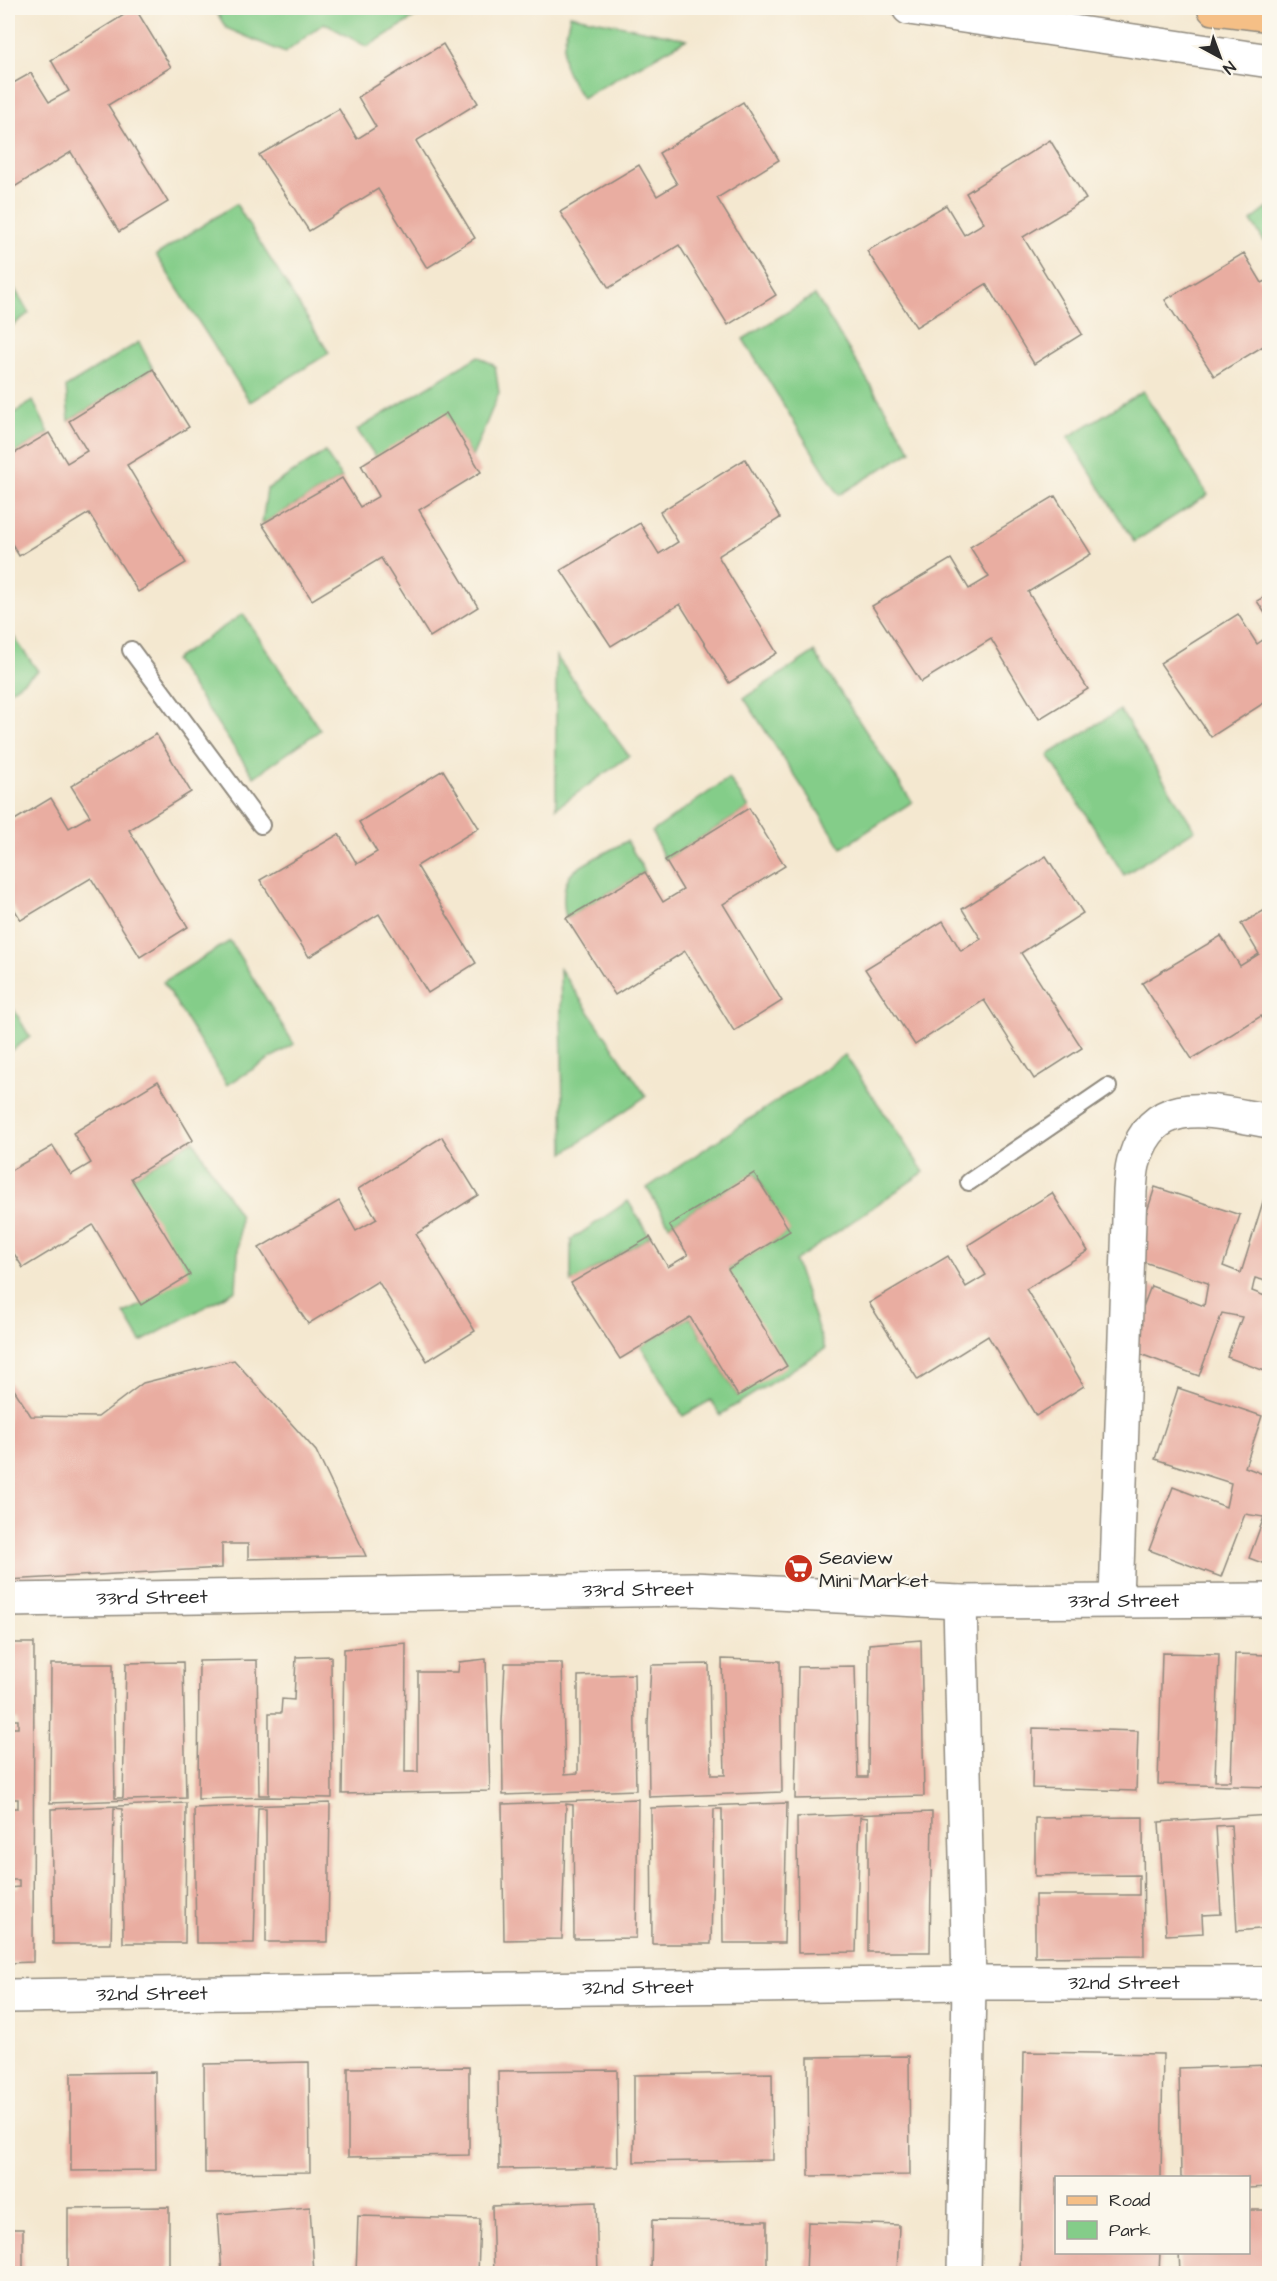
<svg xmlns="http://www.w3.org/2000/svg" width="1277" height="2281" viewBox="0 0 1277 2281" font-family="'Architects Daughter',sans-serif">
<rect width="100%" height="100%" fill="#fbf7ec"/>
<filter id="ink" filterUnits="userSpaceOnUse"><feTurbulence type="fractalNoise" baseFrequency=".0167" numOctaves="2"/><feDisplacementMap in="SourceGraphic" scale="12" xChannelSelector="R" yChannelSelector="G"/><feConvolveMatrix kernelMatrix="1 2 1 2 8 2 1 2 1" color-interpolation-filters="sRGB"/></filter>
<filter id="wash" filterUnits="userSpaceOnUse"><feTurbulence type="fractalNoise" baseFrequency=".008" numOctaves="4" result="noise"/><feDisplacementMap in="SourceGraphic" scale="24" xChannelSelector="R" yChannelSelector="G"/><feGaussianBlur stdDeviation="1.35" result="paint"/><feColorMatrix in="noise" values="0 0 0 0 0 0 0 0 0 0 0 0 0 0 0 0 0 1.4 0 .05"/><feComposite in="paint" operator="in"/></filter>
<g filter="url(#wash)">
<rect width="100%" height="100%" fill="#f4e8d0"/>
<!-- green -->
<g fill="#84cd89" stroke="#587c5a" stroke-width="1.5">
<polygon points="214,8 430,8 367,47 324,23 285,53 226,28"/>
<path d="M570 15 687 39 582 98C557 61 561 57 570 15Z"/>
<polygon points="236,204 329,353 250,402 156,255"/>
<polygon points="1269,207 1269,238 1264,241 1251,221"/>
<polygon points="8,278 29,313 8,329"/>
<polygon points="815,295 911,451 839,495 743,339"/>
<polygon points="139,342 153,369 69,421 66,387"/>
<polygon points="478,356 495,366 499,393 472,457 446,414 376,457 357,430"/>
<polygon points="1143,391 1208,495 1134,542 1068,437"/>
<polygon points="33,401 49,433 8,457 8,417"/>
<polygon points="325,452 342,478 262,524 267,489"/>
<polygon points="243,614 320,730 254,777 174,660"/>
<polygon points="8,629 38,671 8,692"/>
<polygon points="814,652 912,802 842,848 744,698"/>
<polygon points="556,656 629,756 556,808"/>
<polygon points="1120,710 1195,830 1124,875 1048,755"/>
<polygon points="729,778 749,808 665,860 652,832"/>
<path d="M627 841 645 872 566 918C563 904 561 884 573 872 581 864 615 848 627 841Z"/>
<polygon points="230,941 294,1044 227,1085 163,982"/>
<polygon points="560,969 646,1096 564,1153"/>
<polygon points="8,1000 30,1037 8,1053"/>
<polygon points="845,1055 924,1172 795,1261 825,1349 720,1415 711,1400 683,1416 641,1346 690,1317 738,1396 728,1269 789,1231 755,1173 669,1225 647,1188"/>
<polygon points="193,1140 240,1216 236,1290 141,1342 124,1313 141,1305 131,1178"/>
<polygon points="628,1201 650,1237 571,1283 571,1240"/>
</g>
<g id="blocks">
<!-- building -->
<g fill="#e9ada1">
<polygon points="135,8 171,67 108,105 168,202 119,232 71,152 8,191 8,86 31,73 49,102 69,91 51,60"/>
<polygon points="443,44 478,103 416,141 475,238 427,268 378,189 309,231 259,155 339,109 357,139 376,127 358,97"/>
<polygon points="743,102 779,160 717,198 776,295 728,325 679,245 609,288 560,212 639,165 657,196 677,184 659,153"/>
<polygon points="1050,140 1086,199 1023,237 1082,334 1034,364 986,284 916,327 867,251 946,205 964,235 984,223 966,193"/>
<polygon points="1244,253 1262,283 1270,279 1270,342 1214,376 1165,300"/>
<polygon points="153,369 189,427 127,465 186,563 138,592 89,513 19,556 8,537 8,457 49,433 67,463 87,451 69,421"/>
<polygon points="446,413 481,472 419,510 478,607 430,637 381,558 312,600 262,524 342,478 360,507 379,496 361,465"/>
<polygon points="745,459 780,518 718,556 777,653 729,683 680,604 611,646 561,570 640,523 659,554 678,542 660,512"/>
<polygon points="1055,496 1091,554 1028,592 1088,689 1039,719 991,639 921,682 872,606 951,559 969,589 989,577 970,547"/>
<polygon points="1270,593 1270,621 1257,601"/>
<polygon points="1238,614 1257,644 1270,635 1270,699 1211,737 1160,663"/>
<polygon points="156,734 191,792 129,830 188,927 140,957 91,878 21,920 8,899 8,824 51,798 69,828 90,816 71,786"/>
<polygon points="443,770 479,828 417,866 476,963 428,993 379,914 309,957 260,880 339,834 357,864 377,852 359,822"/>
<polygon points="749,808 785,866 723,904 782,1001 734,1031 685,951 615,995 566,918 645,872 663,902 683,890 665,860"/>
<polygon points="1046,856 1083,913 1021,953 1082,1048 1034,1079 984,1000 915,1045 865,969 943,921 961,951 981,939 962,909"/>
<polygon points="1270,907 1270,1030 1261,1016 1192,1059 1142,983 1221,936 1240,966 1259,954 1241,924"/>
<polygon points="158,1081 193,1140 131,1178 190,1275 141,1305 93,1225 23,1268 8,1244 8,1172 53,1146 71,1175 91,1163 73,1133"/>
<polygon points="442,1137 478,1195 416,1234 475,1331 427,1361 378,1281 308,1324 259,1248 339,1201 356,1231 377,1219 358,1189"/>
<polygon points="754,1173 790,1231 728,1269 787,1366 738,1396 690,1317 620,1359 571,1283 650,1237 668,1267 688,1255 669,1225"/>
<polygon points="1155,1187 1240,1215 1223,1266 1241,1273 1266,1192 1270,1193 1270,1282 1255,1278 1252,1291 1270,1298 1270,1373 1227,1357 1242,1317 1222,1313 1199,1376 1127,1349 1151,1286 1204,1306 1208,1283 1132,1258"/>
<polygon points="1052,1193 1088,1251 1026,1289 1084,1386 1036,1416 988,1336 918,1380 869,1303 948,1256 966,1287 986,1275 968,1245"/>
<polygon points="234,1360 316,1451 366,1556 248,1559 248,1544 222,1544 222,1568 8,1580 8,1380 31,1416 98,1417 143,1383"/>
<polygon points="1178,1388 1262,1416 1245,1467 1263,1474 1270,1454 1270,1566 1249,1558 1264,1517 1245,1514 1221,1577 1149,1550 1173,1487 1226,1507 1231,1483 1155,1459"/>
<polygon points="921,1640 924,1796 795,1799 798,1667 855,1666 858,1777 868,1777 869,1644"/>
<polygon points="8,1643 34,1643 33,1962 8,1963 8,1888 19,1887 19,1880 8,1880 8,1808 18,1808 18,1799 8,1799 8,1728 18,1728 18,1720 8,1720"/>
<polygon points="406,1643 405,1772 418,1772 418,1672 458,1672 459,1662 486,1659 490,1791 342,1794 344,1649"/>
<polygon points="1162,1653 1219,1654 1215,1781 1231,1781 1235,1654 1270,1655 1270,1787 1158,1784"/>
<polygon points="331,1656 332,1798 269,1797 198,1799 199,1661 257,1660 259,1795 269,1795 269,1713 281,1713 282,1699 294,1700 296,1657"/>
<polygon points="722,1659 780,1661 782,1792 649,1797 648,1724 651,1665 709,1664 711,1775 725,1775"/>
<polygon points="183,1662 186,1798 50,1803 51,1664 113,1664 115,1798 123,1798 126,1663"/>
<polygon points="505,1663 562,1663 565,1774 578,1773 578,1676 634,1674 636,1790 503,1795 502,1722"/>
<polygon points="1033,1728 1138,1731 1136,1791 1032,1788"/>
<polygon points="638,1799 636,1938 574,1939 573,1805 566,1804 562,1939 504,1940 502,1804"/>
<polygon points="186,1803 185,1943 123,1943 122,1809 114,1808 111,1944 53,1944 51,1809"/>
<polygon points="330,1803 328,1942 266,1942 266,1808 258,1808 254,1943 196,1943 194,1808"/>
<polygon points="787,1803 784,1943 723,1943 722,1809 714,1809 711,1944 652,1944 651,1808"/>
<polygon points="932,1812 930,1952 868,1952 868,1818 860,1817 856,1952 798,1953 797,1817"/>
<polygon points="1270,1815 1270,1928 1237,1931 1231,1825 1216,1826 1221,1914 1202,1915 1203,1933 1166,1935 1159,1822"/>
<polygon points="1143,1817 1144,1956 1035,1957 1035,1895 1139,1895 1139,1875 1035,1876 1035,1818"/>
<polygon points="1024,2052 1163,2054 1161,2178 1056,2178 1056,2252 1160,2252 1159,2274 1020,2274"/>
<polygon points="909,2056 910,2175 809,2176 808,2057"/>
<polygon points="309,2062 310,2172 205,2173 204,2064"/>
<polygon points="1270,2065 1270,2187 1248,2188 1248,2178 1181,2178 1179,2068"/>
<polygon points="469,2067 469,2155 348,2157 348,2068"/>
<polygon points="617,2070 618,2167 499,2169 498,2071"/>
<polygon points="155,2072 156,2170 71,2171 71,2073"/>
<polygon points="772,2073 773,2160 634,2162 634,2075"/>
<rect x="8" y="2076" width="2" height="93"/>
<polygon points="596,2202 598,2274 494,2274 492,2206"/>
<polygon points="169,2207 169,2274 68,2274 68,2208"/>
<polygon points="310,2207 314,2274 222,2274 218,2214"/>
<polygon points="1248,2210 1270,2210 1270,2274 1180,2274 1179,2252 1248,2252"/>
<polygon points="358,2216 480,2219 478,2274 356,2274"/>
<polygon points="652,2220 767,2221 767,2274 651,2274"/>
<polygon points="808,2222 899,2225 897,2274 806,2274"/>
<rect x="8" y="2229" width="15" height="45"/>
</g>
</g>
</g>
<g filter="url(#ink)">
<use href="#blocks" fill-opacity="0" stroke="#908a7e" stroke-width="1.5"/>
<g fill="none" stroke-linecap="round" stroke-linejoin="round">
<defs>
<g id="service">
<polyline points="131,650 261,825"/>
<polyline points="969,1182 1108,1087"/>
</g>
<g id="minor">
<polyline points="909,8 1270,61"/>
<path d="M1116 1599 1130 1191C1131 1180 1131 1168 1135 1158 1156 1090 1216 1113 1270 1121"/>
<path id="s1" d="M8 1600 693 1589 960 1602 1270 1600"/>
<polyline points="960,1602 969,1983 964,2274"/>
<path id="s2" d="M8 1996 969 1983H1270"/>
</g>
<polyline id="primary" points="1214,8 1270,15"/>
</defs>
<!-- service casing -->
<use href="#service" stroke="#908a7e" stroke-width="20"/>
<!-- minor casing -->
<use href="#minor" stroke="#908a7e" stroke-width="36"/>
<!-- primary casing -->
<use href="#primary" stroke="#908a7e" stroke-width="36"/>
<!-- service -->
<use href="#service" stroke="#fff" stroke-width="16"/>
<!-- minor -->
<use href="#minor" stroke="#fff" stroke-width="33"/>
<!-- primary -->
<use href="#primary" stroke="#f5bf86" stroke-width="33"/>
</g>
</g>
<!-- icons -->
<defs>
<symbol id="supermarket-disc" viewBox="-11 -11 22 22"><circle r="9.5" fill="#c8321e" stroke="#fbf7ec"/><path d="M-6-5.5h2.5l.6 2H6L4.5 2H-2.5L-4.4-4H-6ZM-1.5 3.2a1.3 1.3 0 1 0 .1 0ZM3 3.2a1.3 1.3 0 1 0 .1 0Z" fill="#fff"/></symbol>
</defs>
<g fill-rule="evenodd">
<use href="#supermarket-disc" x="782" y="1552" width="33" height="33"/>
</g>
<g text-anchor="middle" dominant-baseline="central" stroke-width="4.5" stroke-linejoin="round" paint-order="stroke">
<!-- poi labels -->
<g font-size="20" fill="#2b2b2b" stroke="#fbf7ec" text-anchor="start">
<text x="819" y="1558">Seaview<tspan x="819" dy="23">Mini Market</tspan></text>
</g>
<!-- street labels -->
<g font-size="20" fill="#2b2b2b" stroke="#fbf7ec">
<text stroke="none"><textPath href="#s1" startOffset="630">33rd Street</textPath></text>
<text stroke="none"><textPath href="#s1" startOffset="144">33rd Street</textPath></text>
<text stroke="none"><textPath href="#s1" startOffset="1116">33rd Street</textPath></text>
<text stroke="none"><textPath href="#s2" startOffset="1116">32nd Street</textPath></text>
<text stroke="none"><textPath href="#s2" startOffset="630">32nd Street</textPath></text>
<text stroke="none"><textPath href="#s2" startOffset="144">32nd Street</textPath></text>
</g>
</g>
<!-- margin -->
<rect width="1277" height="2281" fill="none" stroke="#fbf7ec" stroke-width="30"/>
<!-- legend -->
<rect x="1055" y="2176" width="195" height="78" fill="#fbf7ec" stroke="#a8a59f" stroke-width="1.5"/>
<rect x="1067" y="2196" width="30" height="9" fill="#f5bf86" stroke="#a8a59f" stroke-width="1.5"/>
<text x="1109" y="2206" font-size="18" fill="#2b2b2b">Road</text>
<rect x="1067" y="2221" width="30" height="18" fill="#84cd89" stroke="#a8a59f" stroke-width="1.5"/>
<text x="1109" y="2236" font-size="18" fill="#2b2b2b">Park</text>
<!-- north arrow -->
<g transform="translate(1220 57) rotate(139)" stroke="#fbf7ec" stroke-width="4.5" paint-order="stroke">
<path d="M0-4.5L10 22L0 15L-10 22Z" fill="#2b2b2b"/>
<text y="-9" font-size="16" font-weight="bold" text-anchor="middle" fill="#2b2b2b">N</text>
</g>
</svg>
